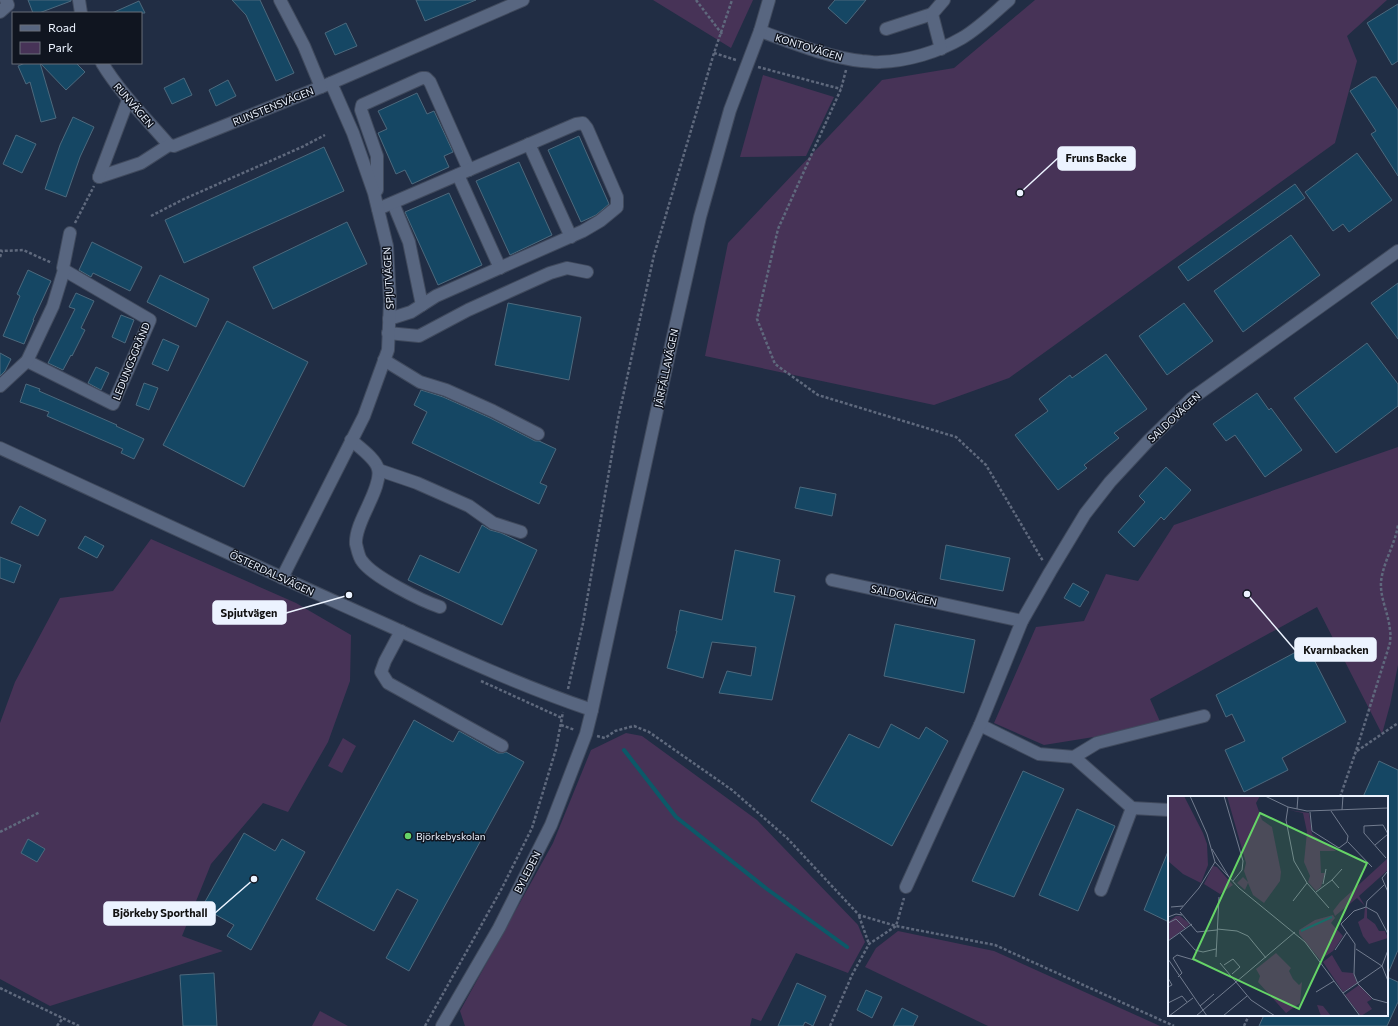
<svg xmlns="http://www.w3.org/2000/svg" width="1398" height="1026" viewBox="0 0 1398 1026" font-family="Commissioner,sans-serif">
<rect width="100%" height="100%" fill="#212d44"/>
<!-- green -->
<g fill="#473357">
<polygon points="653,0 753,0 731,48"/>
<polygon points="1035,0 1387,0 1347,36 1357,61 1335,143 1009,378 934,405 705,356 728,243 882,80 954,68"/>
<polygon points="763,75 834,97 806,156 740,157"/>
<polygon points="1398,447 1398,665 1390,705 1382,734 1317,607 1150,699 1162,726 1044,745 994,723 1036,627 1084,621 1106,574 1138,581 1174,525"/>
<polygon points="151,539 296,603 351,635 350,681 328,742 288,812 263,803 211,864 182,936 223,951 50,1006 0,979 0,723 15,682 60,598 113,591"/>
<polygon points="626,733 642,736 757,820 858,925 865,942 848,973 796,953 761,1021 752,1018 750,1026 465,1026 460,1011 553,843 591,750"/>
<polygon points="343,738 356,746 342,773 328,766"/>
<polygon points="898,931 994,951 1160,1026 988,1026 865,967 876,948"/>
<polygon points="320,1011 348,1026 312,1026"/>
</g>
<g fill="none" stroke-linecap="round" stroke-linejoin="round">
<!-- stream -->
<polyline stroke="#0c5968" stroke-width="4" points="624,750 676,817 767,889 847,947"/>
</g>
<!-- building -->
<g fill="#154764" stroke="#4d697d">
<polygon points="28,0 71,0 71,1 39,13 33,13"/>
<polygon points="232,0 260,0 294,73 276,81 246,15"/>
<polygon points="416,0 476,0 425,21"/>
<polygon points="835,0 866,0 846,24 828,8"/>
<polygon points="139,1 145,13 112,13"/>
<polygon points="1398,4 1398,61 1392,65 1367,23"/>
<polygon points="346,23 357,46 335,55 325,33"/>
<polygon points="25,63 76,63 85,72 66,90 40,63 56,118 41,122 30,82 26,84 18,66"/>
<polygon points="1372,77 1376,77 1398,110 1398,176 1371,134 1376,131 1350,91"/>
<polygon points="184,78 192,95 172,104 164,88"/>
<polygon points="228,80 236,96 216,106 209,90"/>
<polygon points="417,93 427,114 434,111 453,152 444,156 449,167 412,184 405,170 396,174 378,133 387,129 378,111"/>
<polygon points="73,117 94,127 80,157 66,197 45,189 60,145"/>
<polygon points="16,135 36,144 22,173 3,164"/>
<polygon points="579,136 609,204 596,215 581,222 548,150"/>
<polygon points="324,147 344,191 184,263 165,220"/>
<polygon points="1357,153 1392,200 1349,232 1343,224 1333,231 1305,192"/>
<polygon points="519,162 552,235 510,255 476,181"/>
<polygon points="1295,184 1305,198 1188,281 1178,267"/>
<polygon points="449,193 482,265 438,285 405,212"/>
<polygon points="347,222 367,264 273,309 253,267"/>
<polygon points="1291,235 1320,275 1243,332 1214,291"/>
<polygon points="92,242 142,267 130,291 93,273 91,277 79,270"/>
<polygon points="28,270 51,281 33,320 34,320 24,344 3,336 20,296 17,294"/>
<polygon points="160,275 209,299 196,327 147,302"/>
<polygon points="1398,283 1398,339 1371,303"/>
<polygon points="76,293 94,301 81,328 85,330 72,356 71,355 63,370 48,363 75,309 69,307"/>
<polygon points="508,303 581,317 569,380 495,365"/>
<polygon points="1184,303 1213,341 1167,375 1139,336"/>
<polygon points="121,315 134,320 125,343 112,337"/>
<polygon points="227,321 308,362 244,487 163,445"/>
<polygon points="163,339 179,346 168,371 152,364"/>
<polygon points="1367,343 1398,384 1398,406 1336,453 1294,398"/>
<polygon points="0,353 11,359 5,371 0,376"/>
<polygon points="1106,354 1147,409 1114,433 1119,438 1084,465 1087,468 1058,490 1015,435 1048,411 1039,399 1070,375 1072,378"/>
<polygon points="96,367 109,373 101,390 88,383"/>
<polygon points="144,383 158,388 149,410 136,405"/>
<polygon points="26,384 40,389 39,391 117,425 116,426 144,439 134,459 121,453 123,449 47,416 49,412 20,402"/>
<polygon points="421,390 443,397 490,418 535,441 539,441 556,449 540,483 547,486 539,504 412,443 427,412 414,405"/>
<polygon points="1257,393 1269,410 1271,408 1302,450 1265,477 1235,435 1226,441 1213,424"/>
<polygon points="1166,467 1191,490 1164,520 1161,517 1134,547 1118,532 1145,502 1139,496"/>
<polygon points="800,487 836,494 832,516 795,508"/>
<polygon points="20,506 46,520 38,536 11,523"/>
<polygon points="482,525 490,530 501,533 537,550 502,625 408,580 420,555 459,573"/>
<polygon points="85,536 104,546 97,558 78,548"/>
<polygon points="946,545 1010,558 1003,591 940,579"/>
<polygon points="735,550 780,560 774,592 795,596 772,700 719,693 727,671 751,676 756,647 712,642 703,678 667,668 677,631 676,631 680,610 722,620"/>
<polygon points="0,557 21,565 14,583 0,578"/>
<polygon points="1073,583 1089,592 1080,607 1064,598"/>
<polygon points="895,624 975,640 964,693 884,676"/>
<polygon points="1307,646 1346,722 1282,758 1288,770 1244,792 1225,750 1245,741 1232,714 1226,717 1216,695"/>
<polygon points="414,720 453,742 459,731 498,753 503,753 506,752 524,762 409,971 386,958 418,900 397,889 374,931 316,899"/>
<polygon points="891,724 919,739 926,727 948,741 892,846 811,801 849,734 879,748"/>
<polygon points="1379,761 1398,770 1398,950 1387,976 1387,797 1363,797"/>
<polygon points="1023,771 1064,789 1014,897 972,881"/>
<polygon points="1077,809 1115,826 1078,911 1039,895"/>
<polygon points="244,833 275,851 282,839 305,852 251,950 227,936 234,925 202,907"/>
<polygon points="28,839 45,849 37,862 21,853"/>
<polygon points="1169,849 1169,922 1144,910"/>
<polygon points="214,973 217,1026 183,1026 180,975"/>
<polygon points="1387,977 1398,982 1398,1002 1387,1026 1259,1026 1264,1015 1387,1015"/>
<polygon points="797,983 826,996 813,1026 805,1022 803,1026 778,1026"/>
<polygon points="866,990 882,997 872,1018 857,1010"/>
<polygon points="902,1008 918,1016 913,1026 893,1026"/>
</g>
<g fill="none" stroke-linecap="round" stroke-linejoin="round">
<defs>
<g id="minor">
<polyline points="79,0 81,13"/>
<polyline points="280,0 304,46 321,87"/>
<polyline points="0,12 8,5 6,0"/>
<polyline points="886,29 932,14"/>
<path d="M760 31C793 43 827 57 862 61 868 61 875 63 880 62 908 61 938 52 962 38 979 28 994 13 1009 0"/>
<polyline points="941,49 932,14 944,0"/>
<path d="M102 63C121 94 145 117 169 145"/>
<polyline points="529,144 571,237"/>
<polyline points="458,175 500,268"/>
<polyline points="99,177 141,163 169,145 174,146 331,83 523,0"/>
<polyline points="99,177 128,100"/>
<polyline points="375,192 377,190 377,156 361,110 362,105 422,78 426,78 430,82 469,170"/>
<polyline points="393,203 409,242 422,305"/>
<polyline points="378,209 576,124 583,123 587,128 617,197 617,207 600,221 583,231 436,296 411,312 389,319"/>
<polyline points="388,333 419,336 468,310 550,273 567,268 587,272"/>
<polyline points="384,360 420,382 446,390 493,411 538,434"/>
<polyline points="27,361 113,404 150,320 64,270"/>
<polyline points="0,386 27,361 53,306 64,270 63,268 70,233"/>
<path d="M351 440C359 447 376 459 378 469 381 479 372 497 368 506 363 517 355 532 356 544 357 548 359 558 362 561 373 577 422 601 440 607"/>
<path d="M0 448C122 504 244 561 367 616 441 649 515 684 592 710"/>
<polyline points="379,470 417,483 469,506 493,523 521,532"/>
<polyline points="282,578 364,416 388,350 390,301 387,246 374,193 353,133 331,83"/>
<polyline points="832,580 1022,621"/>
<polyline points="401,631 385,661 381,672 388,683 502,746"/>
<polyline points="980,725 1039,754 1074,757"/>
<polyline points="1074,757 1132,808 1101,890"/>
<polyline points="1074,757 1097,743 1204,716"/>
<polyline points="1132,808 1169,810"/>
<polyline points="906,887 980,725 1022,621 1050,572 1085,514 1110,482 1149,440 1191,399 1398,251"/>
<polyline points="442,1026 499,928 551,825 586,734 592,710 670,350 700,217 730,110 760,31 769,0"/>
</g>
</defs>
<!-- minor casing -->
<use href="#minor" stroke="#404a5d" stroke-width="14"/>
<!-- path -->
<g stroke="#5f697d" stroke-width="2.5" stroke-dasharray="3 2" stroke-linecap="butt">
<polyline points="696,0 722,34"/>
<polyline points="714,53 736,60"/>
<polyline points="758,67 841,89"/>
<polyline points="846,70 841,89 778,229 757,319 775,364 818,395 956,437 986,465 1043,561"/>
<polyline points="151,216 184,199 302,147 325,135"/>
<polyline points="75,223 94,186"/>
<polyline points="0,250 2,251 23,250 52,263"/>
<polyline points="0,257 2,251"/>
<polyline points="481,681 562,718"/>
<polyline points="568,689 583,623 618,419 654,255 714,53 732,0"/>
<polyline points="561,725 575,730"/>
<polyline points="597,736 605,738 615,731 634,726 649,732 732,790 787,838 859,915 896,926 995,945 1174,1026"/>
<polyline points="1357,751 1398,723"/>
<path d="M1340 797 1356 751 1390 643C1390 639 1391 635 1390 631 1389 614 1380 599 1381 582 1383 562 1395 545 1398 525"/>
<polyline points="0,832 40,812"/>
<polyline points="859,916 869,944"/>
<polyline points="0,988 79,1026"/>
<polyline points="57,1026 63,1018"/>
<polyline points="425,1026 502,888 532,828 556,749 563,712"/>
<polyline points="830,1026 852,975 869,944 896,926 904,898"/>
<polyline points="1244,1026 1249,1015"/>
</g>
<!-- minor -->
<use href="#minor" stroke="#586680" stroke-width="12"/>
</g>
<!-- markers -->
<circle fill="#66d467" stroke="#101520" stroke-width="1.5" cx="408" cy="836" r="4"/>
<g text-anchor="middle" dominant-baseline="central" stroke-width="3" stroke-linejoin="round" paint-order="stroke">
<!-- street labels -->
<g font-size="10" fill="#ecf3ff" stroke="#101520">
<text transform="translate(809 47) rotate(17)">KONTOVÄGEN</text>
<text transform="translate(134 105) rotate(49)">RUNVÄGEN</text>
<text transform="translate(273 106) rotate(-22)">RUNSTENSVÄGEN</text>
<text transform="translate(388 278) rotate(-93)">SPJUTVÄGEN</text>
<text transform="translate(131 361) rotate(-68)">LEDUNGSGRÄND</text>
<text transform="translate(666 368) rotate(-78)">JÄRFÄLLAVÄGEN</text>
<text transform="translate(1174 417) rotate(-43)">SALDOVÄGEN</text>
<text transform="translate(272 573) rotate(25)">ÖSTERDALSVÄGEN</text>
<text transform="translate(904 595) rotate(12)">SALDOVÄGEN</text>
<text transform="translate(527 872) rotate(-63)">BYLEDEN</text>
</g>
<!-- poi labels -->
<g font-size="10" fill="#ecf3ff" stroke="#101520" text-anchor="start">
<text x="416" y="836">Björkebyskolan</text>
</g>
</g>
<!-- overview -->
<g transform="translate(1168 796)">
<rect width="220" height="220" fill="#212d44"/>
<path d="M0 0H16L35 37 39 48 40 69 33 87 15 78 0 65ZM59 0H92L88 7 94 24 104 31 113 76 112 85 96 107 85 99 80 87 77 94 69 87 75 81 80 86 76 75 78 67ZM121 14 141 17 144 38 168 55H152L153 77H157L153 91 148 95 140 86 142 80 136 66 139 36 135 17ZM220 62V74L191 100 197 110 189 102 167 120 165 115 172 106ZM45 70 49 71 65 89 52 98 36 88ZM197 111 199 112V122L207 128 211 135H217L220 142 201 148 195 140 190 126 196 122ZM165 119 167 122 163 127 175 140 165 155 152 164 131 138V134L147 124ZM8 120H12L22 128 0 145V126ZM108 157 123 172 121 175 125 183 131 189 134 186 132 207 118 217 90 186 92 180 88 173ZM164 159 174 176 185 177 189 187 175 196 155 166ZM191 189 204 203 199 206 204 213 193 220 177 199ZM149 209 155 210 163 220H153Z" fill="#473357"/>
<path fill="none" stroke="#0c5968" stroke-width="2" d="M133 135 164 121"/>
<path fill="none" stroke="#727c8f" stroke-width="1" d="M22 0 39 38 47 66M56 0 75 65 74 74 65 85M97 0 120 11 139 15 220 12M120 11 118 24 126 65 139 87 161 112M129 13 130 0M174 14 175 0M142 16 144 35 171 52 179 46 180 40 163 15M180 46 204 71M207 49 220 38M44 53 61 81M218 62 196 37V30L215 29 220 38M47 66 71 92 137 146 192 220M220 75 214 82 220 96M164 84 174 73M155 88 158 73M148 96 164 84 171 92M125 105 139 87M3 111 15 110M198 111 199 105 216 89M12 114 31 92 47 66M12 116 29 136 49 134M0 121 8 118 14 119M0 127 8 123 18 133M49 133 69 135 80 140 98 162M12 137 27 154 35 156 48 153M220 138 209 117 198 111 186 115 173 128 187 148 186 178 190 188 205 203 220 207M0 145 24 128M188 153 214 170 220 185M167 154 179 136M48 161 51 101M0 163 39 220M52 167 83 204 107 220M56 169 65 163 72 171 64 178M10 181 14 177 5 162 9 159 26 164M0 182 4 189 0 191M148 196 166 185M175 197 214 170 220 154M0 207 14 200 19 206M32 210 46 198M1 220 25 202M28 220 127 136M55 220 79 200"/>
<path fill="#66d467" fill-opacity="0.15" stroke="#66d467" stroke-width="2" d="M92 17 199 67 131 213 25 163Z"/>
<rect width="220" height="220" fill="none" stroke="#ecf3ff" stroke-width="2"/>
</g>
<!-- callouts -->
<path fill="none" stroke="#ecf3ff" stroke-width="1.5" d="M1020 193L1058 158M349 595L286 613M1247 594L1295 650M254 879L215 913"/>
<g fill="#ecf3ff" stroke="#101520" stroke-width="1.5">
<circle cx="1020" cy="193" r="4"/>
<circle cx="349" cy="595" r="4"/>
<circle cx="1247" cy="594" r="4"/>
<circle cx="254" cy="879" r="4"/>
</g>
<g fill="#ecf3ff" stroke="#ecf3ff" stroke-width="1.5">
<rect x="1058" y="147" width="77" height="23" rx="4"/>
<rect x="213" y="601" width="73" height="23" rx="4"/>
<rect x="1295" y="638" width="81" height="23" rx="4"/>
<rect x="104" y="902" width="111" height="23" rx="4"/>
</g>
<g font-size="11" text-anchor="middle" font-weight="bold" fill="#111">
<text x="1096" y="162">Fruns Backe</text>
<text x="249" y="617">Spjutvägen</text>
<text x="1336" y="654">Kvarnbacken</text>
<text x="160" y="917">Björkeby Sporthall</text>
</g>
<!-- legend -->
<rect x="12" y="12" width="130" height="52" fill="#101520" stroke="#686e79"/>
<rect x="20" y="25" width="20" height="6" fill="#586680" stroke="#686e79"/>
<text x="48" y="32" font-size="12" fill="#ecf3ff">Road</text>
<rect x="20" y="42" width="20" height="12" fill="#473357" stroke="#686e79"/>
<text x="48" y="52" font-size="12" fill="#ecf3ff">Park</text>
</svg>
